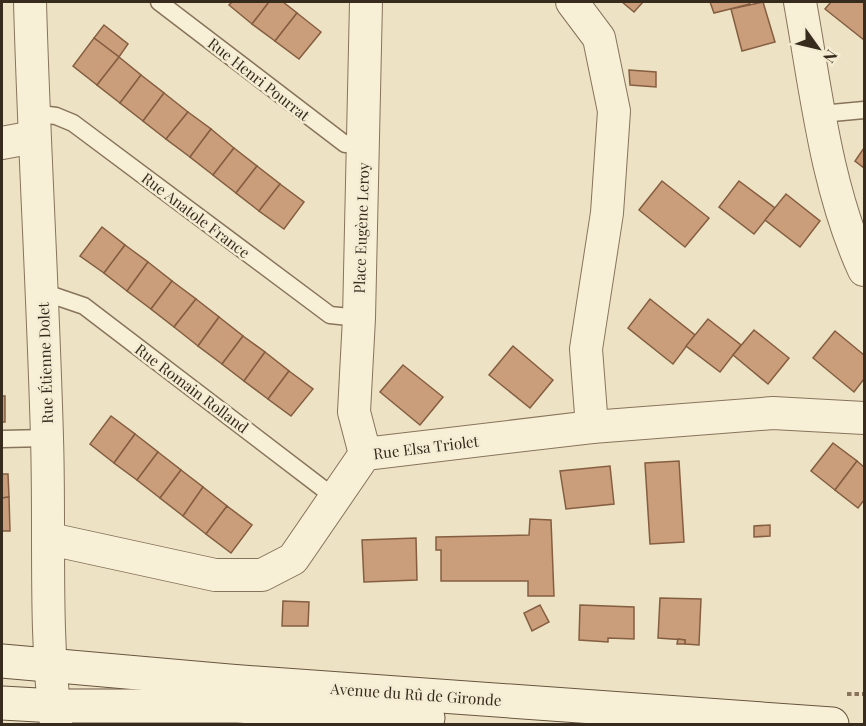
<svg xmlns="http://www.w3.org/2000/svg" width="866" height="726" viewBox="0 0 866 726" font-family="'Playfair Display',serif">
<rect width="100%" height="100%" fill="#ede2c4"/>
<!-- building -->
<g fill="#ca9e7b" stroke="#855e41" stroke-width="1.5">
<polygon points="232,2 269,2 252,24 229,5"/>
<polygon points="269,2 283,2 297,13 275,41 252,24"/>
<polygon points="622,2 621,2 643,2 634,12"/>
<polygon points="710,2 749,2 750,4 714,13"/>
<polygon points="763,2 775,42 742,51 731,9"/>
<polygon points="831,2 864,2 864,40 825,9"/>
<polygon points="297,13 321,32 299,59 275,41"/>
<polygon points="104,25 128,44 119,57 94,38"/>
<polygon points="94,38 119,57 97,85 73,66"/>
<polygon points="119,57 141,75 120,103 97,85"/>
<polygon points="629,70 656,72 656,87 630,85"/>
<polygon points="141,75 164,93 143,121 120,103"/>
<polygon points="164,93 188,112 166,139 143,121"/>
<polygon points="188,112 211,129 190,157 166,139"/>
<polygon points="211,129 234,148 213,175 190,157"/>
<polygon points="234,148 257,166 236,193 213,175"/>
<polygon points="864,148 864,168 855,161"/>
<polygon points="257,166 280,184 259,211 236,193"/>
<polygon points="662,181 709,218 685,247 639,210"/>
<polygon points="739,181 775,208 754,234 719,207"/>
<polygon points="280,184 304,202 284,229 259,211"/>
<polygon points="786,194 820,221 800,247 765,220"/>
<polygon points="102,227 125,245 104,273 80,256"/>
<polygon points="125,245 148,262 127,291 104,273"/>
<polygon points="148,262 172,281 151,309 127,291"/>
<polygon points="172,281 196,299 174,327 151,309"/>
<polygon points="196,299 219,317 198,346 174,327"/>
<polygon points="650,299 695,335 673,364 628,328"/>
<polygon points="219,317 243,336 222,364 198,346"/>
<polygon points="708,319 741,345 720,372 686,346"/>
<polygon points="754,330 789,358 768,384 733,355"/>
<polygon points="835,331 864,355 864,379 854,392 813,358"/>
<polygon points="243,336 265,352 244,381 222,364"/>
<polygon points="513,346 553,380 530,408 489,375"/>
<polygon points="265,352 289,371 268,399 244,381"/>
<polygon points="403,365 443,397 420,425 380,392"/>
<polygon points="289,371 313,389 291,416 268,399"/>
<rect x="2" y="396" width="3" height="26"/>
<polygon points="111,416 135,434 114,463 90,444"/>
<polygon points="135,434 158,452 137,480 114,463"/>
<polygon points="833,443 857,461 835,490 811,471"/>
<polygon points="158,452 181,470 160,498 137,480"/>
<polygon points="679,461 684,542 650,544 645,463"/>
<polygon points="857,461 864,467 864,500 858,508 835,490"/>
<polygon points="610,466 614,504 566,509 560,471"/>
<polygon points="181,470 203,487 183,516 160,498"/>
<polygon points="2,474 8,474 9,497 2,498"/>
<polygon points="203,487 227,506 206,534 183,516"/>
<polygon points="9,497 10,531 2,531 2,498"/>
<polygon points="227,506 252,525 231,553 206,534"/>
<polygon points="530,519 551,520 554,596 528,596 528,581 441,581 441,550 436,550 436,537 529,535"/>
<polygon points="770,525 770,536 754,537 754,526"/>
<polygon points="416,538 417,580 364,582 362,540"/>
<polygon points="660,598 701,599 699,645 685,644 685,640 658,638"/>
<polygon points="283,601 309,602 308,626 282,626"/>
<polygon points="540,605 549,622 532,631 524,613"/>
<polygon points="580,605 634,607 634,639 608,638 608,642 579,640"/>
<polygon points="678,639 685,640 685,644 677,644"/>
</g>
<g fill="none" stroke-linecap="round" stroke-linejoin="round">
<defs>
<g id="service">
<polyline points="159,2 345,144 364,143"/>
<polyline points="33,113 56,116 73,123 330,315 359,318"/>
<polyline points="821,114 864,110"/>
<polyline points="43,292 84,306 334,497"/>
<polyline points="2,439 47,438"/>
</g>
<g id="minor">
<path d="M30 2C34 147 43 292 47 438 50 533 44 631 56 724"/>
<polyline points="572,2 599,38 614,111 607,213 586,349 592,427"/>
<path d="M800 2C816 91 826 187 864 270"/>
<polyline points="2,143 34,137"/>
<polyline points="365,454 354,412 359,318 366,2"/>
<polyline points="50,539 215,575 262,575 293,559 365,454 592,427 773,413 864,418"/>
</g>
<g id="secondary">
<polyline points="2,661 229,681 832,724"/>
<polyline points="2,703 56,706 238,706 428,718"/>
</g>
</defs>
<!-- service casing -->
<use href="#service" stroke="#87745b" stroke-width="19"/>
<!-- minor casing -->
<use href="#minor" stroke="#87745b" stroke-width="34"/>
<!-- secondary casing -->
<use href="#secondary" stroke="#68553e" stroke-width="35"/>
<!-- path -->
<polyline stroke="#87745b" stroke-width="4" stroke-dasharray="4.5 3" stroke-linecap="butt" points="847,694 864,694"/>
<!-- service -->
<use href="#service" stroke="#f8efd7" stroke-width="16"/>
<!-- minor -->
<use href="#minor" stroke="#f8efd7" stroke-width="32"/>
<!-- secondary -->
<use href="#secondary" stroke="#f8efd7" stroke-width="33"/>
</g>
<g text-anchor="middle" dominant-baseline="central" stroke-width="5" stroke-linejoin="round" paint-order="stroke">
<!-- street labels -->
<g font-size="15" fill="#372b1e" stroke="#f4ecd3">
<text transform="translate(259 79) rotate(38)">Rue Henri Pourrat</text>
<text transform="translate(196 215) rotate(37)">Rue Anatole France</text>
<text transform="translate(361 228) rotate(-88)">Place Eugène Leroy</text>
<text transform="translate(45 363) rotate(-92)">Rue Étienne Dolet</text>
<text transform="translate(192 388) rotate(37)">Rue Romain Rolland</text>
<text transform="translate(426 447) rotate(-7)">Rue Elsa Triolet</text>
<text transform="translate(416 694) rotate(4)">Avenue du Rû de Gironde</text>
</g>
</g>
<!-- border -->
<rect width="866" height="726" fill="none" stroke="#372b1e" stroke-width="6"/>
<!-- north arrow -->
<g transform="translate(818 48) rotate(124)" stroke="#f4ecd3" stroke-width="4.5" paint-order="stroke">
<path d="M0-4.5L10 22L0 15L-10 22Z" fill="#372b1e"/>
<text y="-9" font-size="16" font-weight="bold" text-anchor="middle" fill="#372b1e">N</text>
</g>
</svg>
